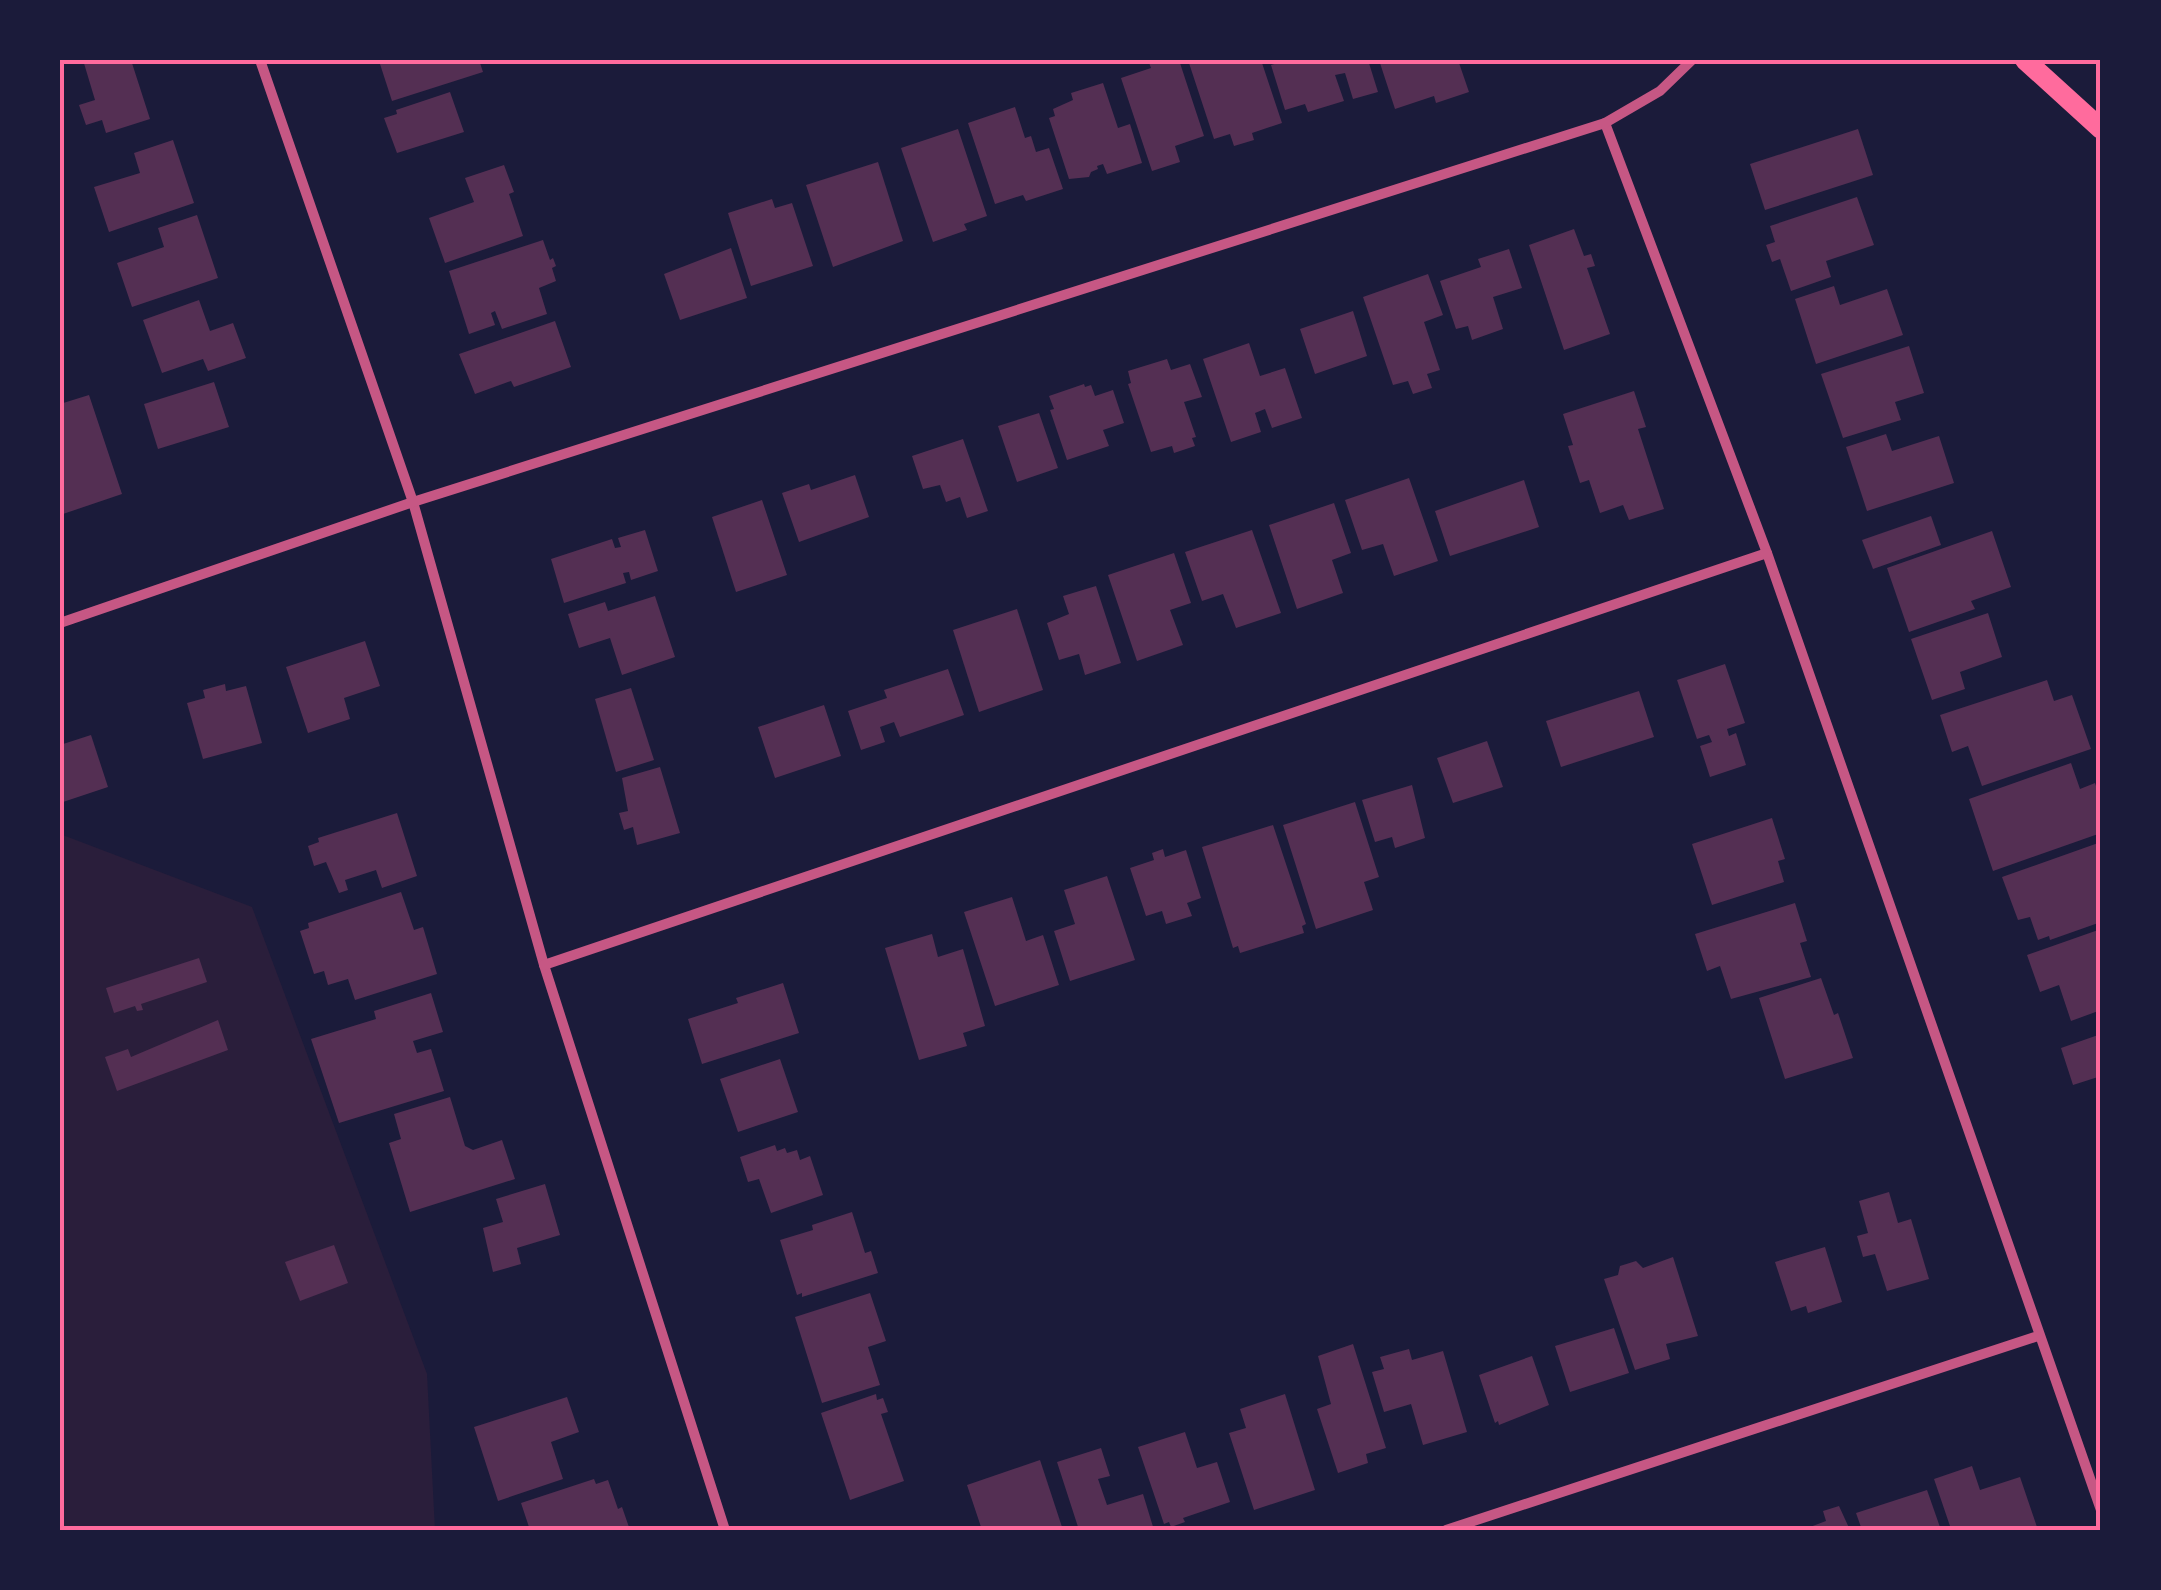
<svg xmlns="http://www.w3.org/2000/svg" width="2161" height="1590" viewBox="0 0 2161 1590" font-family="Poppins,sans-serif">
<rect width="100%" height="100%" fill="#1b1b3a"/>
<!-- green -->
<polygon fill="#2a1e3b" points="60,834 252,907 427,1374 435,1530 60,1530"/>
<!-- building -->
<g fill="#542f53">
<polygon points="83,60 131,60 150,119 106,133 102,120 86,125 79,105 95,100"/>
<polygon points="392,60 479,60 483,72 392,101 380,64"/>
<polygon points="1148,60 1179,60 1204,136 1175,146 1180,162 1152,171 1121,78 1151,68"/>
<polygon points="1188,60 1261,60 1282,123 1252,133 1254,140 1234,146 1230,134 1214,139"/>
<polygon points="1287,60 1368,60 1378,92 1353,99 1345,73 1335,75 1344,101 1308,112 1305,104 1285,110 1271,65"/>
<polygon points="1379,60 1458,60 1469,92 1436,103 1434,96 1395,109"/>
<polygon points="1103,83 1118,128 1130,124 1142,163 1107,174 1103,164 1097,166 1098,169 1091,172 1089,177 1069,179 1049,118 1055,116 1053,109 1073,100 1071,93"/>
<polygon points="450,92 464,132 397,153 384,118 397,114 396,110"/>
<polygon points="1015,107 1025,138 1031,136 1036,152 1049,148 1063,189 1026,201 1023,195 995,204 968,123"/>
<polygon points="958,129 987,216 964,224 967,230 933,242 901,148"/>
<polygon points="1858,129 1873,175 1765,210 1750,164"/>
<polygon points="173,140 194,203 109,232 94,187 140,173 134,153"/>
<polygon points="878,162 903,241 833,267 806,185"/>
<polygon points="504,165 514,192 509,194 523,236 445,263 429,218 474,202 465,178"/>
<polygon points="1857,197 1874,245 1826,261 1831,277 1791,291 1780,259 1772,262 1766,245 1775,242 1770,226"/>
<polygon points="772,199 775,208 792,203 813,266 751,286 728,213"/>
<polygon points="197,215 218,278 132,307 117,263 164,247 158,228"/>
<polygon points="1574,229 1584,256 1591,254 1595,266 1587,268 1610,334 1564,350 1529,245"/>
<polygon points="543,240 550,260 553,258 556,266 552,268 556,281 539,288 547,314 502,329 495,311 491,313 495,325 469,334 449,271"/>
<polygon points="731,248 747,298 680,320 664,274"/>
<polygon points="1509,249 1522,288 1493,297 1503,329 1472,340 1468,326 1456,329 1440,281 1481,267 1478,259"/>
<polygon points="1428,274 1443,315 1424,322 1440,370 1427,374 1432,388 1413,394 1408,381 1393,385 1363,297"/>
<polygon points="1834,286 1840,305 1887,289 1903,335 1816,364 1795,299"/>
<polygon points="199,300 210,331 233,323 246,358 208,371 203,359 162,373 143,320"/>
<polygon points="1353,311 1367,356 1315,374 1300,329"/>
<polygon points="555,321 571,367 514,387 511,381 475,394 459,354"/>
<polygon points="1249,343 1260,376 1285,368 1302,418 1272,428 1265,409 1255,413 1261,432 1231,442 1203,359"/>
<polygon points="1909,346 1924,393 1895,402 1901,420 1843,438 1821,374"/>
<polygon points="1167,359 1171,370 1190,364 1202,397 1184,402 1196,437 1192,438 1195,446 1174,453 1172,446 1151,452 1128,384 1131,383 1128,371"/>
<polygon points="214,382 229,427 158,449 144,404"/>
<polygon points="1084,384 1085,387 1091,385 1095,396 1113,390 1124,423 1103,430 1109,446 1067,460 1050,410 1054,409 1049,396"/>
<polygon points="1634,391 1646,427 1638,429 1664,509 1629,520 1623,505 1600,513 1589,480 1580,483 1568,446 1573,445 1563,414"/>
<polygon points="89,395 122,494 63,514 60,504 60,404"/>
<polygon points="1039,413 1058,468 1017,482 998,426"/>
<polygon points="1886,434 1892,451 1939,436 1954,483 1867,511 1846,447"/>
<polygon points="963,439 988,511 967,518 960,497 946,502 940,485 923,489 912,456"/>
<polygon points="855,475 869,517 799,542 782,493 809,484 811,490"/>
<polygon points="1409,478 1438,561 1394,576 1383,544 1362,550 1345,500"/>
<polygon points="1524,480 1539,527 1450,556 1435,511"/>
<polygon points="762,500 787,575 736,592 712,517"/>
<polygon points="1334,503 1351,553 1332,560 1343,593 1297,609 1269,525"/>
<polygon points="1931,516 1941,545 1873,569 1862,540"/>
<polygon points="645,530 658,571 631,580 629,572 623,573 626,583 564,603 551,559 612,539 615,548 621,547 618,538"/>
<polygon points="1252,530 1281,613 1236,628 1223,594 1202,601 1185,552"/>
<polygon points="1992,531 2011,587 1971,601 1975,609 1909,632 1887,568"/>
<polygon points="1174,553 1191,603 1170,610 1183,645 1137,661 1108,575"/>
<polygon points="1096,586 1121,663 1085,675 1079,654 1059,660 1047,623 1069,614 1063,596"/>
<polygon points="655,596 675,657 622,675 610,638 579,648 568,614 605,602 608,611"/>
<polygon points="1017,609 1043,690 979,712 953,630"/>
<polygon points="1988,613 2002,657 1960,672 1965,689 1932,700 1911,639"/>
<polygon points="365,641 380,686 344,698 350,719 308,733 286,667"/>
<polygon points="1725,664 1745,723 1727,729 1729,736 1736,733 1746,765 1710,777 1700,746 1712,742 1709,735 1697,739 1677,680"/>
<polygon points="948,669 964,715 900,737 894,722 880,727 885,742 861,750 848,711 887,698 884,690"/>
<polygon points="2047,680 2054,701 2072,695 2091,749 1982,786 1968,746 1952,752 1940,715"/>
<polygon points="225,684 226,691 246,686 262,743 203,759 187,703 205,698 203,690"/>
<polygon points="631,688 654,760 616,772 595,699"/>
<polygon points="1639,691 1654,737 1561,767 1546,721"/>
<polygon points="824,705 841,756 775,778 758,727"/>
<polygon points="91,735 108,787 60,803 60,745"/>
<polygon points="1487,741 1503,787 1453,803 1437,758"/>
<polygon points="2071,763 2080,789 2095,783 2101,801 2101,833 1993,871 1969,799"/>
<polygon points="660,767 680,833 637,845 633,827 624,830 619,813 628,811 622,778"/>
<polygon points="1412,785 1425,838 1395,848 1392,837 1375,842 1362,800"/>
<polygon points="1355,802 1379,877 1364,882 1373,910 1316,929 1283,825"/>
<polygon points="397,813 417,876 382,888 376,870 345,880 348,890 339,893 326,862 314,866 308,846 319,842 318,838"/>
<polygon points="1772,818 1785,859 1778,861 1784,882 1712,905 1692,844"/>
<polygon points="1273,825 1306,924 1302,926 1304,933 1240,953 1238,946 1233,948 1202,847"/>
<polygon points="2101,842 2101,922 2050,940 2049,936 2038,940 2030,917 2018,920 2002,877"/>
<polygon points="1163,849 1165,857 1186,850 1201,898 1187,903 1192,916 1166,924 1162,911 1146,916 1130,868 1154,860 1152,853"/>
<polygon points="1107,876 1135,960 1070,981 1054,931 1075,924 1064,890"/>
<polygon points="401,892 414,930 423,927 437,974 355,1000 348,979 328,985 324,971 314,974 300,931 309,928 308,923"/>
<polygon points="1012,897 1026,941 1043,935 1059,985 995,1006 964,912"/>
<polygon points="1795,903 1807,941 1800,943 1811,977 1731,999 1720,966 1707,971 1695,934"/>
<polygon points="2101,929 2101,1010 2071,1021 2059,985 2040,992 2027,955"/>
<polygon points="932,934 938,957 963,949 985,1026 963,1033 967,1046 919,1060 885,948"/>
<polygon points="199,958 207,982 141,1004 143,1010 137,1011 135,1006 114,1013 106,988"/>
<polygon points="1821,978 1834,1015 1838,1013 1853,1058 1785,1079 1759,998"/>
<polygon points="783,983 799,1033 702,1064 688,1019 738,1003 736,998"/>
<polygon points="431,993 443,1032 413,1041 417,1053 431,1049 444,1091 339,1123 311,1039 376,1019 374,1011"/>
<polygon points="218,1020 228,1050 117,1091 105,1057 128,1049 131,1057"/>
<polygon points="2101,1034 2101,1085 2098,1077 2073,1085 2061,1048"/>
<polygon points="780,1059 798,1112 738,1132 720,1079"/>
<polygon points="450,1097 465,1146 473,1150 502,1140 515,1179 410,1212 389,1143 401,1139 394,1114"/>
<polygon points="775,1145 777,1151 785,1148 787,1153 797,1150 800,1160 810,1156 823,1195 771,1213 759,1179 748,1182 740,1157"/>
<polygon points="545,1184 560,1235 517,1248 521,1264 493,1272 483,1228 503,1222 496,1199"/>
<polygon points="1889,1192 1898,1223 1911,1219 1929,1279 1887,1291 1875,1254 1863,1257 1857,1236 1868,1233 1859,1201"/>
<polygon points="852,1212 865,1253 871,1251 878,1273 802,1297 802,1293 797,1295 780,1240 813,1230 812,1225"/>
<polygon points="334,1245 348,1283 300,1301 285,1262"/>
<polygon points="1825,1247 1842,1302 1808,1313 1806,1306 1791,1311 1775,1262"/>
<polygon points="1673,1257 1698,1336 1666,1344 1670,1359 1635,1370 1604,1279 1618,1275 1620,1266 1636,1261 1643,1268"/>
<polygon points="870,1293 886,1341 868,1347 880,1385 822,1403 795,1317"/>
<polygon points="1614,1328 1629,1373 1570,1392 1555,1346"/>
<polygon points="1353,1344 1386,1448 1366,1454 1368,1463 1338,1473 1317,1409 1331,1404 1318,1356"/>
<polygon points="1409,1349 1412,1360 1443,1351 1467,1432 1423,1445 1411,1404 1384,1412 1372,1372 1384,1369 1380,1357"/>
<polygon points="1532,1356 1549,1405 1499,1425 1498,1421 1495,1423 1479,1375"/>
<polygon points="876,1394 877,1400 883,1398 888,1412 881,1414 904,1481 850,1500 821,1413"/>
<polygon points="1285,1394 1315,1490 1254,1510 1229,1433 1246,1428 1240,1409"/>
<polygon points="567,1397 579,1432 551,1442 563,1479 498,1501 474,1427"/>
<polygon points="1185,1432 1197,1468 1217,1462 1230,1502 1183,1518 1185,1522 1171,1527 1169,1522 1164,1524 1138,1447"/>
<polygon points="1101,1448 1110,1476 1098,1479 1107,1505 1143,1494 1154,1530 1079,1530 1057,1462"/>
<polygon points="1040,1460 1063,1530 982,1530 967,1485"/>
<polygon points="1972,1466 1980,1490 2020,1477 2038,1530 1951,1529 1934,1479"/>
<polygon points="594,1479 596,1484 608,1480 618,1509 622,1507 630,1530 530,1530 521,1503"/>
<polygon points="1927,1490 1941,1530 1862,1530 1856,1513"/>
<polygon points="1839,1506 1850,1530 1802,1530 1826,1521 1823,1511"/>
</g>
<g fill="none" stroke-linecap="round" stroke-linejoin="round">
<!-- minor -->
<g stroke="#c65784" stroke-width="10">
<polyline points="260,60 413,502 544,965 725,1530"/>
<polyline points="1605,123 1767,553 2101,1510"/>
<polyline points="60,623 413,502 1605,123 1660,91 1692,60"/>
<polyline points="544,965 1767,553"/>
<polyline points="1446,1530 2038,1336"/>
</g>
<!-- secondary -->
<polyline stroke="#ff6b9d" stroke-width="20" points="2025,60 2101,129"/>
</g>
<!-- border -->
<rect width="2161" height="1590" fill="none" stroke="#1b1b3a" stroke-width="125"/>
<rect x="62" y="62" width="2036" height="1466" fill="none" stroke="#ff6b9d" stroke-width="4"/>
</svg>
